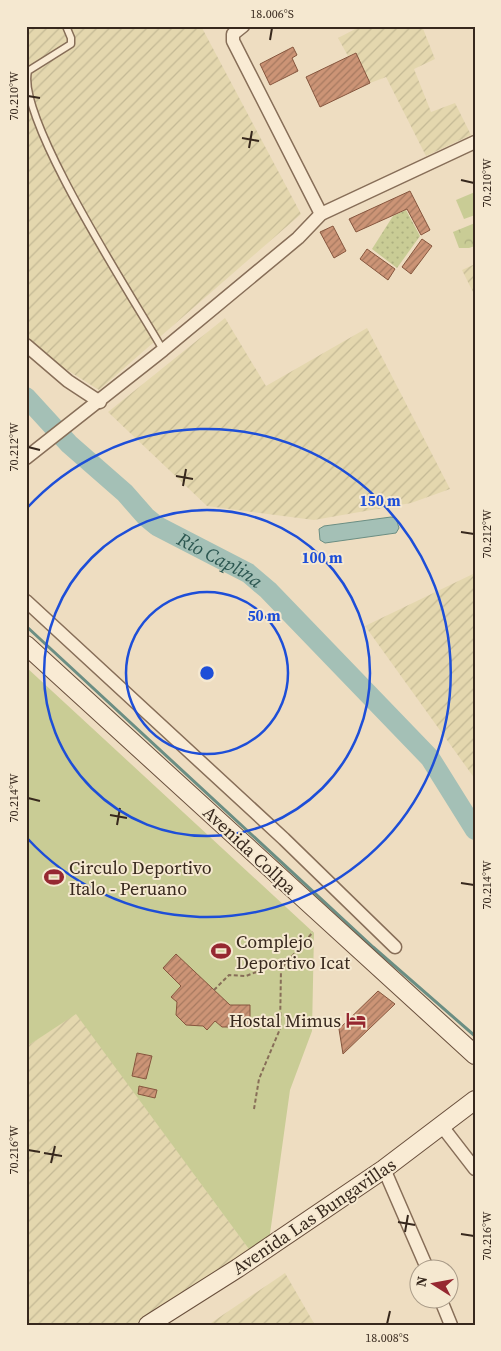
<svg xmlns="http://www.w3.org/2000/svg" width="501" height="1351" viewBox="0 0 501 1351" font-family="'Source Serif 4',serif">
<defs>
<pattern id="farmland-furrows" width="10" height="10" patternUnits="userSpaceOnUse" patternTransform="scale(1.25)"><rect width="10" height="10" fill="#e4d7ae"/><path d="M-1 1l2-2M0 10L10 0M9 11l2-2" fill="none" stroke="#c4b995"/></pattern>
<pattern id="grass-dots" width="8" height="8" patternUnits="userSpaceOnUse" patternTransform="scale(1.25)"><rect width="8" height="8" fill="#c9cc95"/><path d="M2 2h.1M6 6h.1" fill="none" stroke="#adaf80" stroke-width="1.8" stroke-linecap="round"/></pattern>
<pattern id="park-crowns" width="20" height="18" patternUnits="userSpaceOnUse" patternTransform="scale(1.25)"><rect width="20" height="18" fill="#c9cc95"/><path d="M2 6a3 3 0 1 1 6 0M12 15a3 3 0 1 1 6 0" fill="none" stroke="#adaf80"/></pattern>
<pattern id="building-hatch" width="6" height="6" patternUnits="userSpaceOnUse" patternTransform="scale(1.25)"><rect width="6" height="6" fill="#cc9476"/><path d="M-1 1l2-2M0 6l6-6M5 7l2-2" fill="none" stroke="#a67960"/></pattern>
</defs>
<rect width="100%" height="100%" fill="#eeddc1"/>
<!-- farmland -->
<g fill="url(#farmland-furrows)">
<polygon points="26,26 201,26 301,214 99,390 26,344"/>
<polygon points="361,26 422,26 435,59 414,69 431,112 455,103 471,135 426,156 386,77 370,83 356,53 348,56 338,38"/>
<polygon points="475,264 475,296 462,270"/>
<polygon points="225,318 266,386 367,328 450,489 411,503 314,520 207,506 108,412"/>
<polygon points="475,573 475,779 365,626"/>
<polygon points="76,1013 254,1256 134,1325 26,1325 26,1047"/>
<polygon points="285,1273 315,1325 208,1325"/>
</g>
<!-- grass -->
<polygon fill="url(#grass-dots)" points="406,210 420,236 397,268 372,249 393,216"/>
<!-- park -->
<polygon fill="url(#park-crowns)" points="475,223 475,246 469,248 459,248 453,232"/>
<!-- pitch -->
<g fill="#c9cc95">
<polygon points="475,192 475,215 464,219 456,200"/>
<polygon points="26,667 314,933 312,1031 290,1090 269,1241 254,1256 76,1014 26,1047"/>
</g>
<!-- water -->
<polygon fill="#a4c0b6" stroke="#6b8e83" points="391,517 396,518 399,528 396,533 325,543 320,540 319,529 324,526"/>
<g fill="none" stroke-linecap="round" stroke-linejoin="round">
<!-- stream -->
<polyline stroke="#6b8e83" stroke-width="3" points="26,626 373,947 475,1036"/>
<!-- river -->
<path stroke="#a4c0b6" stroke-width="20" id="s1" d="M26 397 69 444 125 493 146 517 157 526 248 573 268 590 430 758 475 830"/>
</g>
<!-- building -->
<g fill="url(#building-hatch)" stroke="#86563e">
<polygon points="293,47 297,55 292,58 298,71 270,85 260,64"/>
<polygon points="356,53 370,83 320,107 306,77"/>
<polygon points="410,191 430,230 421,235 407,209 356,232 349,219"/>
<polygon points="333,226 346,251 334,258 320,232"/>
<polygon points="422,239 432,246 411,274 402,267"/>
<polygon points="367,249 395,269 388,280 360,259"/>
<polygon points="176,954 230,1005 250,1005 250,1027 222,1027 215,1021 207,1030 203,1026 186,1025 176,1015 177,1002 171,997 181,986 163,968"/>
<polygon points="378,991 395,1004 343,1054 339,1029"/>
<polygon points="137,1053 152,1056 146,1079 132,1076"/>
<polygon points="139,1086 157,1090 155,1098 138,1094"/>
</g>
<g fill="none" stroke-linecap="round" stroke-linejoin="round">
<defs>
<path id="lane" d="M66 26 71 38V44L28 71C16 119 135 301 163 350"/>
<g id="street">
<polyline points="243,26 233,34 233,41 321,214"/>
<polyline points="26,345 68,381 100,402"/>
<polyline points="26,458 163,350 298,238 321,214 475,142"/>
<polyline points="26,601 284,839 395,947"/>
<polyline points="441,1125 475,1169"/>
<polyline points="384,1169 427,1268"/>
<polyline points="440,1298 451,1325"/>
</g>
<g id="secondary">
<polyline points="26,645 475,1055"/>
<polyline points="148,1325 238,1268 384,1169 475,1100"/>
</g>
</defs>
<!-- lane casing -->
<use href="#lane" stroke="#876e58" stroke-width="9"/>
<!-- street casing -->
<use href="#street" stroke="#876e58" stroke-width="15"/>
<!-- secondary casing -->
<use href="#secondary" stroke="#694f3c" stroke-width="20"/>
<!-- path -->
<g stroke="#876e58" stroke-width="2" stroke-dasharray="4 2.5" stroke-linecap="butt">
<polyline points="214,990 229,975 246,976 267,968 281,969 313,932"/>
<polyline points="254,1109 259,1079 280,1029 281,969"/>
</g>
<!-- lane -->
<use href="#lane" stroke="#f9ebd4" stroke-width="6"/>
<!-- street -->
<use href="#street" stroke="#f9ebd4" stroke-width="12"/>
<!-- secondary -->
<use href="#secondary" stroke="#f9ebd4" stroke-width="18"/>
</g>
<!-- ticks -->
<path fill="none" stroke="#37281d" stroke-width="2" d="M270 40 272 28M28 96 40 98M242 138 259 141M249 148 252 131M461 180 474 183M28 447 40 450M176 476 193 479M183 486 186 469M461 532 474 534M28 798 40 801M110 815 127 818M117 825 120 808M461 883 474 885M28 1150 40 1152M44 1153 62 1156M51 1163 55 1146M398 1222 415 1225M405 1232 408 1215M461 1234 474 1236M387 1324 390 1311"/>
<!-- distance rings -->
<g fill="none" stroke="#1d4ed8" stroke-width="2.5">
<circle cx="207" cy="673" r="81"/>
<circle cx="207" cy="673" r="163"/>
<path d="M27 508A244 244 0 1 1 27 838"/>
</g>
<!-- icons -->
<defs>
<symbol id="stadium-bare" viewBox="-9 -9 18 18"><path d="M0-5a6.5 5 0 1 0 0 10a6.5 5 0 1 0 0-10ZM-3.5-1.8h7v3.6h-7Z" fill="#962831" stroke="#f5e8d0" stroke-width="2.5" paint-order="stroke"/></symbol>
<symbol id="hotel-bare" viewBox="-9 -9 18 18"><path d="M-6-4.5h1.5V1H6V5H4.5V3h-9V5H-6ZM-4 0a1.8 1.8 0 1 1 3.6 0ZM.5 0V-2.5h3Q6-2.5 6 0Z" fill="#962831" stroke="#f5e8d0" stroke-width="2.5" paint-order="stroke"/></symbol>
</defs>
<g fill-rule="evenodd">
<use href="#stadium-bare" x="40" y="863" width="28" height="28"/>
<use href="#stadium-bare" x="207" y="937" width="28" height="28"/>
<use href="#hotel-bare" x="342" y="1006" width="28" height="28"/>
</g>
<g text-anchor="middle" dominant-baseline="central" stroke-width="4" stroke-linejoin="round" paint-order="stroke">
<!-- street labels -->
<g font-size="18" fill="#37281d" stroke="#f5e8d0">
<text transform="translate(250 850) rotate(43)">Avenida Collpa</text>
<text transform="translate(314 1216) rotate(-34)">Avenida Las Bungavillas</text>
</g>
<!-- poi labels -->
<g font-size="18" fill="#37281d" stroke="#f5e8d0" text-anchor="start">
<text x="69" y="867">Circulo Deportivo<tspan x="69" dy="21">Italo - Peruano</tspan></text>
<text x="236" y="941">Complejo<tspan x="236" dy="21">Deportivo Icat</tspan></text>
<text x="341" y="1020" text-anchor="end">Hostal Mimus</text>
</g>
<!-- water labels -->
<g font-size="19" font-style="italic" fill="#2c5751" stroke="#f5e8d0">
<text stroke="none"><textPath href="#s1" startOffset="256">Río Caplina</textPath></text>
</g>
</g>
<circle cx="207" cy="673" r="8" fill="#1d4ed8" stroke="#f5e8d0" stroke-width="2.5"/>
<g font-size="15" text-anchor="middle" font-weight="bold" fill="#1d4ed8" stroke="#f5e8d0" stroke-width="4" stroke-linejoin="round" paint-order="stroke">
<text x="380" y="506">150 m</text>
<text x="322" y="563">100 m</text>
<text x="264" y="621">50 m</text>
</g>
<!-- border -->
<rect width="501" height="1351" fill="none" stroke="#f5e8d0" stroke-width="55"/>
<!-- north arrow -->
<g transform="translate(434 1284) rotate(281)"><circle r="24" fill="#f5e8d0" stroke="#a99b88"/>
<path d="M0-4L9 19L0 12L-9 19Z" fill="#962831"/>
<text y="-8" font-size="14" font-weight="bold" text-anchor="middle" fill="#37281d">N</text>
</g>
<rect x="28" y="28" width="446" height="1296" fill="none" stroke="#37281d" stroke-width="2"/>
<g font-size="12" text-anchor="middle" fill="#37281d">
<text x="272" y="18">18.006°S</text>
<text transform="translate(14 96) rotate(-90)" y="4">70.210°W</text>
<text transform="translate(487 183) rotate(-90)" y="4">70.210°W</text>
<text transform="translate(14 447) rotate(-90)" y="4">70.212°W</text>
<text transform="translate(487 534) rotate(-90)" y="4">70.212°W</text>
<text transform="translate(14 798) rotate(-90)" y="4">70.214°W</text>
<text transform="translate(487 885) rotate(-90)" y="4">70.214°W</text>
<text transform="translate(14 1150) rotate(-90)" y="4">70.216°W</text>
<text transform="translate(487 1236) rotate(-90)" y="4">70.216°W</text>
<text x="387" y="1342">18.008°S</text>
</g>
</svg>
